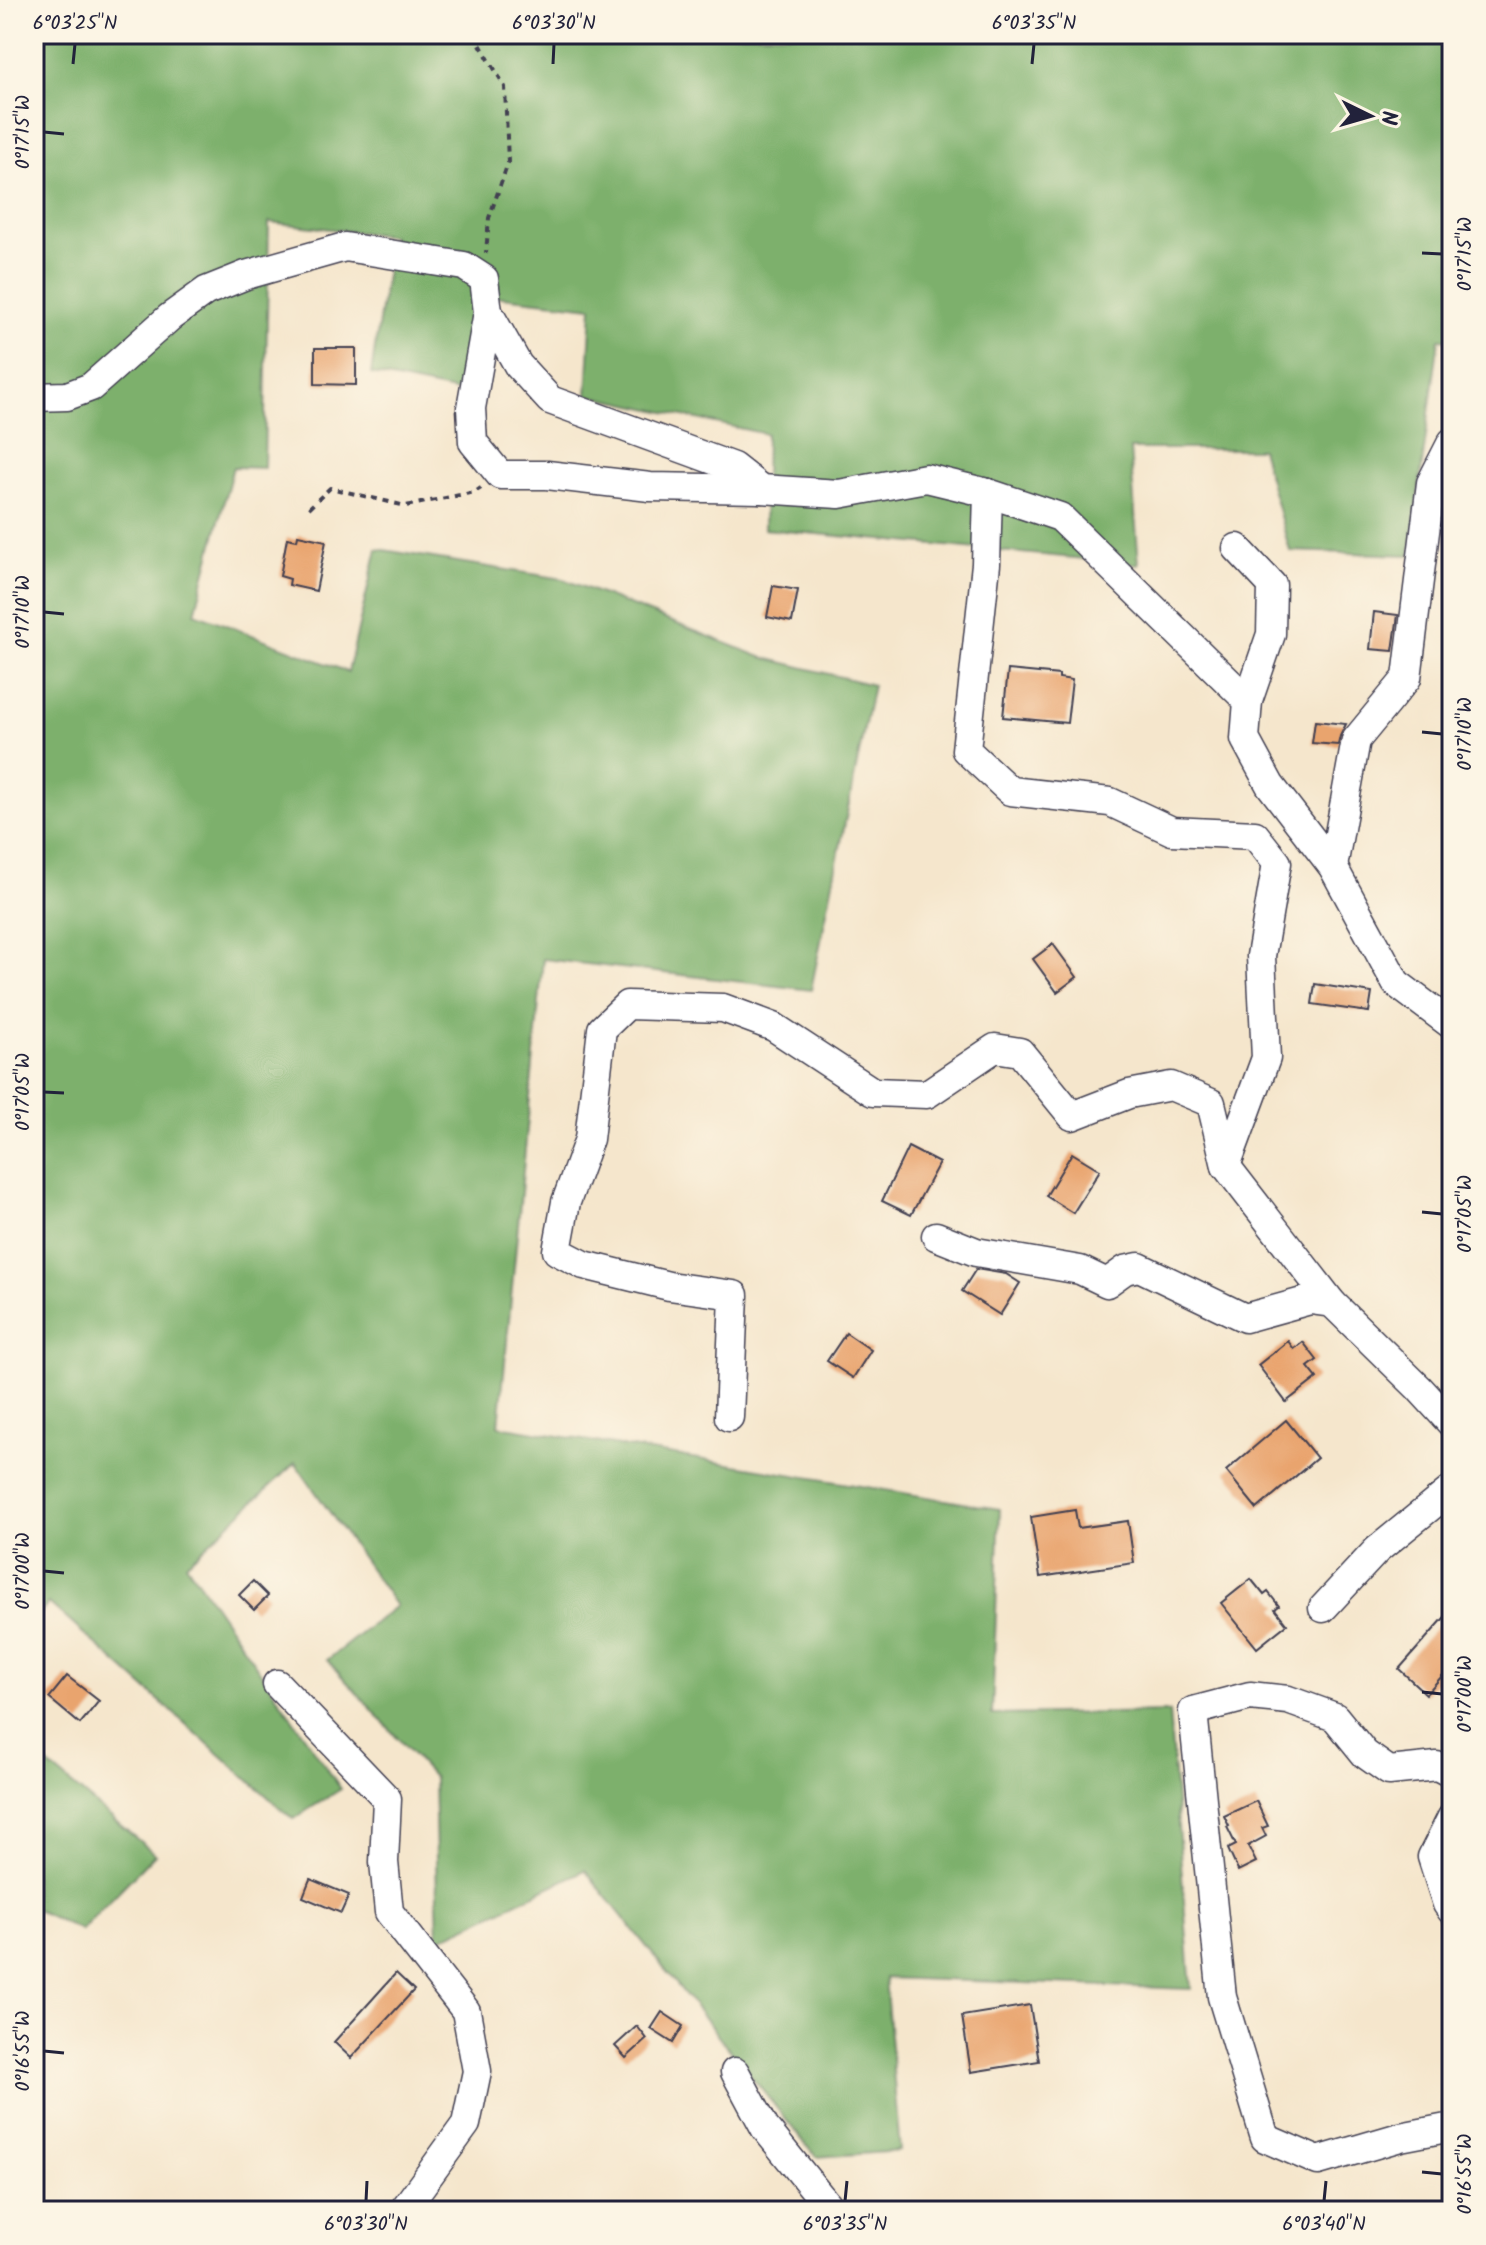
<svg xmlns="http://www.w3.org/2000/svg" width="1486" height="2245" viewBox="0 0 1486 2245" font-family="Kalam,sans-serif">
<rect width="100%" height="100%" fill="#fcf5e5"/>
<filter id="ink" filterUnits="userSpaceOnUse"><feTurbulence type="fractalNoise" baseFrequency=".0125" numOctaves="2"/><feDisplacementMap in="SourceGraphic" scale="16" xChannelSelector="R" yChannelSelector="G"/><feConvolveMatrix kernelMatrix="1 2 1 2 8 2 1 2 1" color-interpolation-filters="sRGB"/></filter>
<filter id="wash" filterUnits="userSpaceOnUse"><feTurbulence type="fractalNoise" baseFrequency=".006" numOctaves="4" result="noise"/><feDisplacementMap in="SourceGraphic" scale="32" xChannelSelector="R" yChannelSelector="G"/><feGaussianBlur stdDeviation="1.8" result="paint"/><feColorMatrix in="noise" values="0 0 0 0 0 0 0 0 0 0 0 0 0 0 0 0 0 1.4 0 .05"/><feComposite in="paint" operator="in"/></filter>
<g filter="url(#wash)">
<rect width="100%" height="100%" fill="#f5e6cc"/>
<!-- forest -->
<g fill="#7db06c" stroke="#506954" stroke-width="2">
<polygon points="34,34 1452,34 1452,340 1439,339 1410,555 1290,551 1261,449 1130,449 1139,564 764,529 766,434 587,395 592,307 475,294 459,392 371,374 392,236 269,222 264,468 233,467 195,613 348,672 377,549 563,579 761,657 873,685 811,990 543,959 499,1426 1000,1509 992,1715 1169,1712 1191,1989 885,1978 900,2151 816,2157 585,1870 438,1940 434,1778 327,1660 396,1606 295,1463 186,1564 341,1789 293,1819 49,1603 34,1620"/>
<polygon points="34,1753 155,1854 81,1930 34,1909"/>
</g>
<g id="blocks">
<!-- building -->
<g fill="#e9a46e">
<polygon points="315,348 356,348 356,385 315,384"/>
<polygon points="298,535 326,541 316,591 289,585 290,579 280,576 287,538 297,540"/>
<polygon points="773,586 798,590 792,622 767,617"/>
<polygon points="1374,612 1398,615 1393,651 1370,649"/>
<polygon points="1008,670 1059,675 1059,678 1072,680 1067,723 1003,717"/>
<polygon points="1315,721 1346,724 1340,736 1338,745 1312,743"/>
<polygon points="1053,944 1077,977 1057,992 1033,959"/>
<polygon points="1315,984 1372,993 1369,1012 1312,1004"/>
<polygon points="908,1147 939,1163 911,1215 882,1201"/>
<polygon points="1072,1153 1100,1170 1073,1213 1046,1196"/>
<polygon points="976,1269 1006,1274 1020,1283 1000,1315 962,1291"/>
<polygon points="846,1333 871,1350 853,1378 827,1361"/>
<polygon points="1288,1341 1294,1349 1303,1342 1317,1360 1308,1367 1317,1378 1286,1402 1258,1365"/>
<polygon points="1286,1420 1317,1458 1257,1509 1226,1471"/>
<polygon points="1075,1510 1078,1528 1128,1521 1134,1563 1040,1577 1031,1517"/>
<polygon points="1251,1579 1264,1595 1268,1592 1279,1606 1275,1609 1287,1624 1257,1648 1221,1603"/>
<polygon points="253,1581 268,1596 254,1610 239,1595"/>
<polygon points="1452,1609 1452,1665 1426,1694 1399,1669"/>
<polygon points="67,1676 99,1701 80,1724 49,1698"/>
<polygon points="1256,1801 1268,1826 1262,1828 1266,1836 1248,1846 1256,1862 1238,1871 1228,1849 1236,1845 1227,1827 1229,1826 1224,1816"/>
<polygon points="310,1879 349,1895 341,1913 303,1897"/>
<polygon points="396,1973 414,1990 351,2058 334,2042"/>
<polygon points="1030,2005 1039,2061 971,2072 962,2016"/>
<polygon points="662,2012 683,2026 673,2043 651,2029"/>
<polygon points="637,2026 647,2039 626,2058 615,2046"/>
</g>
</g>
</g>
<g filter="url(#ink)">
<use href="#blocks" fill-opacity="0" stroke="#423f51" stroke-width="2"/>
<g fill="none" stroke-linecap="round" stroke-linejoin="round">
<defs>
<g id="minor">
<polyline points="488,312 518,365 550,400 733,467 761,489"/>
<polyline points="34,397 67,396 91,387 170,317 206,291 246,275 345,247 464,266 484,279 488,312 471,408 473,442 500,475 547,475 650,487 761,489 839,494 926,478 988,493 1060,517 1248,701 1245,739 1270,785 1333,867 1396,983 1452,1025"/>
<polyline points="988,493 986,564 966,750 1010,791 1110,802 1172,831 1255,835 1277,863 1261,956 1266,1058 1226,1166"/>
<polyline points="1237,548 1272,585 1271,634 1248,701"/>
<polyline points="1333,867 1356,740 1407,678 1431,483 1452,442"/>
<polyline points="936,1236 976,1252 1080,1270 1107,1283 1125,1270 1139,1267 1245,1318 1310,1300 1332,1303"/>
<polyline points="729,1417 734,1295 669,1286 584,1265 557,1251 566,1202 589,1139 602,1029 627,1005 723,1008 774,1027 873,1092 927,1094 995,1048 1020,1052 1072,1116 1129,1094 1171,1086 1211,1103 1226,1166 1332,1303 1419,1388 1452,1424"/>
<polyline points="1323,1608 1377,1550 1452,1489"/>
<polyline points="277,1684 387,1799 384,1862 389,1912 466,2011 477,2071 466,2124 403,2211"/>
<polyline points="1452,1774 1437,1766 1389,1771 1365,1754 1335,1717 1288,1700 1250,1696 1193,1711 1222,1997 1265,2138 1318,2161 1400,2137 1452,2127"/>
<polyline points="1452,1817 1432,1857 1447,1904 1452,1911"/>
<polyline points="735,2072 765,2128 832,2211"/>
</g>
</defs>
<!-- minor casing -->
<use href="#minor" stroke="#423f51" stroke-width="31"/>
<!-- path -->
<g stroke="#423f51" stroke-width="4" stroke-dasharray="6 6" stroke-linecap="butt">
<polyline points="474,34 505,87 508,163 489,218 486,253"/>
<polyline points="309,508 330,488 406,506 475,492 481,488"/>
</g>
<!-- minor -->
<use href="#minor" stroke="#fff" stroke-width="28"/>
</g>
</g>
<!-- ticks -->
<path fill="none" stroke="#22223b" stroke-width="3" d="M73 64 75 44M553 64 554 44M1032 64 1034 44M44 132 64 134M1422 253 1442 254M44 612 64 614M1422 732 1442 734M44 1092 64 1093M1422 1212 1442 1214M44 1571 64 1573M1422 1692 1442 1694M44 2051 64 2053M1422 2172 1442 2174M366 2201 367 2181M845 2201 847 2181M1324 2201 1326 2181"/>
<!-- margin -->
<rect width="1486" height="2245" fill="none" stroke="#fcf5e5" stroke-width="88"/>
<!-- north arrow -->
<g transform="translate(1370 116) rotate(95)" stroke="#fcf5e5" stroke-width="6" paint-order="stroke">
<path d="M0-6L14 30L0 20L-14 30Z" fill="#22223b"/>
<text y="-12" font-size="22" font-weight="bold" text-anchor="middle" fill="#22223b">N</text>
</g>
<rect x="44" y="44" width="1398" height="2157" fill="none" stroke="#22223b" stroke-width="3"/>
<g font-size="20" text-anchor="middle" fill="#22223b">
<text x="75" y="29">6°03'25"N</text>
<text x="554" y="29">6°03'30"N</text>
<text x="1034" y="29">6°03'35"N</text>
<text transform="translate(22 132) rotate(-90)" y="7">0°17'15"W</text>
<text transform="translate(1464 254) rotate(-90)" y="7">0°17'15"W</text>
<text transform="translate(22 612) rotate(-90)" y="7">0°17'10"W</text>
<text transform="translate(1464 734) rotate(-90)" y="7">0°17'10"W</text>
<text transform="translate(22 1092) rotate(-90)" y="7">0°17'05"W</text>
<text transform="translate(1464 1214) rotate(-90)" y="7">0°17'05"W</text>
<text transform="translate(22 1571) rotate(-90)" y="7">0°17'00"W</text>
<text transform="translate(1464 1694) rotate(-90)" y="7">0°17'00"W</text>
<text transform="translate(22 2051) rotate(-90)" y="7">0°16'55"W</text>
<text transform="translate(1464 2174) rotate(-90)" y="7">0°16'55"W</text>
<text x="366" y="2230">6°03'30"N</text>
<text x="845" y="2230">6°03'35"N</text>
<text x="1324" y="2230">6°03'40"N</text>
</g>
</svg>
